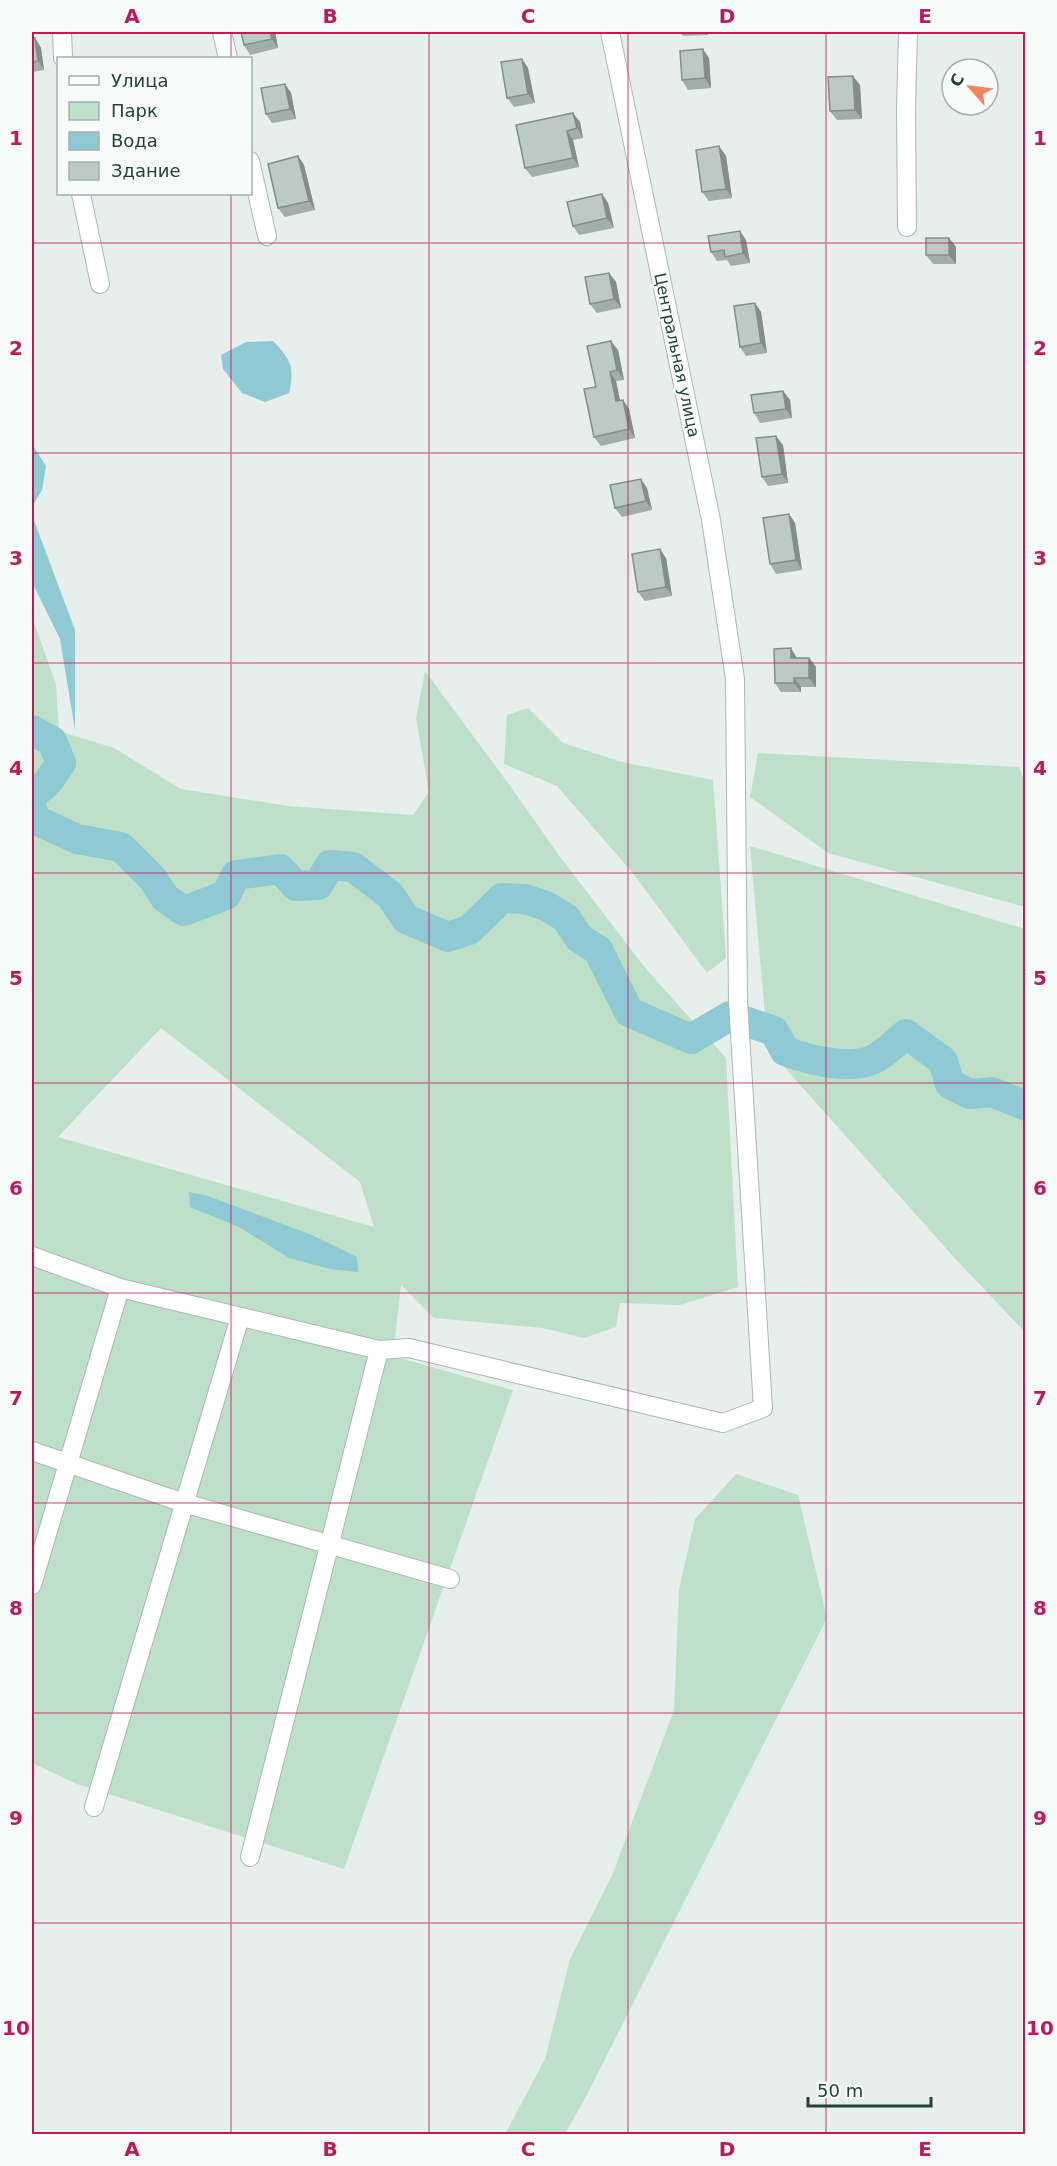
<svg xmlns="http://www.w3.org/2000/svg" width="1057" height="2166" viewBox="0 0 1057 2166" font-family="'DejaVu Sans',sans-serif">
<rect width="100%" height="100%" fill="#e6efeb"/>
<!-- green -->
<g fill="#bfe0c8" fill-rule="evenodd">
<path d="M32 617 56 684 59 731 114 748 181 789 288 806 413 815 429 792 416 718 425 671 511 787 558 854 646 969 726 1058 738 1287 680 1305 620 1303 616 1327 584 1338 542 1328 434 1318 401 1285 393 1356 513 1390 344 1869 77 1784 32 1763ZM161 1028 360 1182 374 1227 58 1137Z"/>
<polygon points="528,708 563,743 622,762 713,780 726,958 707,973 632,872 557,786 504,764 507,715"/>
<polygon points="758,753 1019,767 1025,782 1025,907 828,853 750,797"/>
<polygon points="750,846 1025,929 1025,1332 961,1265 768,1049"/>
<polygon points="736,1474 798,1495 827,1618 588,2093 565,2134 505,2134 545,2059 570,1959 613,1873 674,1710 679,1589 695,1519"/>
</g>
<!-- water -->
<g fill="#8ec9d4">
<path d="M273 341C291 360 295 367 289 393L265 402 242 393 223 369 221 355 246 342Z"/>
<polygon points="32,444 46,466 42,490 32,507"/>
<polygon points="32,515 75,630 75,730 60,639 32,582"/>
<polygon points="189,1192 208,1196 312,1235 357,1257 358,1272 330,1269 289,1258 239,1227 190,1207"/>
</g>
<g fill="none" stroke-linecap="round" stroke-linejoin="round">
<!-- river -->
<g stroke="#8ec9d4" stroke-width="30">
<polyline points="32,730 52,741 61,763 47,783 32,795"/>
<path d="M32 809 36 820 77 839 121 847 153 879 165 898 184 911 226 895 236 875 280 869 296 886 318 885 330 865 353 867 390 895 406 919 448 937 469 930 502 898 525 899 546 906 566 918 579 938 598 950 629 1012 691 1039 730 1016 774 1031 785 1051C809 1060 848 1070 872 1060 884 1055 896 1042 906 1034L943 1061 950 1084 970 1094 992 1092 1026 1106"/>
</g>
<defs>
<g id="minor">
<polyline points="62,32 63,58"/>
<polyline points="222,32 228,58"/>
<polyline points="250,161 267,236"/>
<polyline points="81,194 100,284"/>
<polyline points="907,227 906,107 908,32"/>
<polyline points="32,1256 120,1288 379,1350 409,1348 723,1423 763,1408 738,1001 735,679 711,520 610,32"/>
<polyline points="32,1451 184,1503 450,1579"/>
<polyline points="32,1585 120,1288"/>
<polyline points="94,1807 240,1317"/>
<polyline points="250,1857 379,1350"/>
</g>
</defs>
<!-- minor casing -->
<use href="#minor" stroke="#a8b8b2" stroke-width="20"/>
<!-- minor -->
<use href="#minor" stroke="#fff" stroke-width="18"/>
</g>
<!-- wall -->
<g fill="#a1aea9">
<polygon points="241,32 275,32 278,48 250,55 244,45"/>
<polygon points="680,32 708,32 708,35 683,36"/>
<polygon points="35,38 41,48 44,70 32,72 32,39"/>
<polygon points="709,58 711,88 688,90 682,80"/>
<polygon points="522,59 528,68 535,103 514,107 507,98"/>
<polygon points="285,84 291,93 296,119 272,123 266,114"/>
<polygon points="860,85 862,119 837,120 830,111"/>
<polygon points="580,122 583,138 573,140 579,167 532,177 525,168 516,125"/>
<polygon points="298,156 304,165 315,210 285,217 278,208"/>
<polygon points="726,156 732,198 709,201 702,192"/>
<polygon points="602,194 608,203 614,228 579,235 573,226"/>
<polygon points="949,238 956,247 956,264 933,264 926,255"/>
<polygon points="746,240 750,263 731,266 727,260 717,261 711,252"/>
<polygon points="609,273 616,282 621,308 597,313 590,304"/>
<polygon points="755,303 761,312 767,353 746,356 740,347"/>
<polygon points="618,350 624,380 616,381 620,400 629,409 635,438 601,446 594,437 596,387"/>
<polygon points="783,391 790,400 792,418 760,423 754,413"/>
<polygon points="783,445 788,483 768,486 762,477"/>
<polygon points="647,488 652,510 622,517 615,508"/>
<polygon points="789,514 795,523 802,570 776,574 770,564"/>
<polygon points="666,558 672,596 645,601 638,592"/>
<polygon points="797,658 809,658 816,667 816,687 801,687 801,692 781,692 775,683"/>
</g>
<!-- shaded-wall -->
<g fill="#838d89">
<polygon points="270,32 275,32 278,48 272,39"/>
<polygon points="35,38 41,48 44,70 38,61"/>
<polygon points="703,49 709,58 711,88 705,78"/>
<polygon points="522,59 528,68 535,103 528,94"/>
<polygon points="853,76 860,85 862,119 855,110"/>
<polygon points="285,84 291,93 296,119 290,109"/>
<polygon points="573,113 580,122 583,138 577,128"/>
<polygon points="567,131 573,140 579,167 573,158"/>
<polygon points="719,146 726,156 732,198 726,189"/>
<polygon points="298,156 304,165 315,210 309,201"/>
<polygon points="602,194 608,203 614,228 607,218"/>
<polygon points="740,231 746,240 750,263 743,253"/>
<polygon points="949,238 956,247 956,264 949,255"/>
<polygon points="609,273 616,282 621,308 614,299"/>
<polygon points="755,303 761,312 767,353 761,343"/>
<polygon points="611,341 618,350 624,380 617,370"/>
<polygon points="610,372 616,381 622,411 616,401"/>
<polygon points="783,391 790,400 792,418 786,409"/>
<polygon points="623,400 629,409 635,438 629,429"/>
<polygon points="776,436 783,445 788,483 782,474"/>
<polygon points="641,479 647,488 652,510 646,501"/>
<polygon points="789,514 795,523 802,570 796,560"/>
<polygon points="660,549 666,558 672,596 666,587"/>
<polygon points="791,648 797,658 798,667 791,658"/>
<polygon points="809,658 816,667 816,687 809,678"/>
<polygon points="794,678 801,687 801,692 794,683"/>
</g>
<!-- building -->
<g fill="#bbcac4" stroke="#838d89" stroke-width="1.5">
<polygon points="241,32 270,32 272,39 244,45"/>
<polygon points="35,38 38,61 32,62 32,39"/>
<polygon points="703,49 705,78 682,80 680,51"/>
<polygon points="522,59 528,94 507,98 501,62"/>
<polygon points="853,76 855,110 830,111 828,77"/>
<polygon points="285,84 290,109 266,114 261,88"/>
<polygon points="573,113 577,128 567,131 573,158 525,168 516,125"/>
<polygon points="719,146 726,189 702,192 696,150"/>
<polygon points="298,156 309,201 278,208 268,164"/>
<polygon points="602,194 607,218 573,226 567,202"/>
<polygon points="740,231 743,253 725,257 724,250 711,252 708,236"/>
<rect x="926" y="238" width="23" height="17"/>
<polygon points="609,273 614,299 590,304 585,277"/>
<polygon points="755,303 761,343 740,347 734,306"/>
<polygon points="611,341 617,370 610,372 616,401 623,400 629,429 594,437 584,389 596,387 587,346"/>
<polygon points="783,391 786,409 754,413 751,395"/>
<polygon points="776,436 782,474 762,477 756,438"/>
<polygon points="641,479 646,501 615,508 610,485"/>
<polygon points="789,514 796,560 770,564 763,518"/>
<polygon points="660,549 666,587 638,592 632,554"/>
<polygon points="791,648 791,658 809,658 809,678 794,678 794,683 775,683 774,649"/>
</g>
<!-- grid -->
<path fill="none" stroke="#c2185b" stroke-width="1.5" stroke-opacity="0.55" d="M231 32V58M429 32V2134M628 32V2134M826 32V2134M231 194V2134M32 243H1026M32 453H1026M32 663H1026M32 873H1026M32 1083H1026M32 1293H1026M32 1503H1026M32 1713H1026M32 1923H1026"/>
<g text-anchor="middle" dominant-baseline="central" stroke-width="4.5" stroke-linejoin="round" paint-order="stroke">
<!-- street labels -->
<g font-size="16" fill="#24423a" stroke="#f7fbf9">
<text transform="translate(677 355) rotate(78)">Центральная улица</text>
</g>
</g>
<!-- border -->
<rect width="1057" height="2166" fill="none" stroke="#f7fbf9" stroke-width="66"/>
<!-- legend -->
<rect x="57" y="57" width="195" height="138" fill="#f7fbf9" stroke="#a3b1ad" stroke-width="1.5"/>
<rect x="69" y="76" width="30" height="9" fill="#ffffff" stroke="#a3b1ad" stroke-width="1.5"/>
<text x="111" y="87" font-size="18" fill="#24423a">Улица</text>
<rect x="69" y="102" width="30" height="18" fill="#bfe0c8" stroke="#a3b1ad" stroke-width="1.5"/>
<text x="111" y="117" font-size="18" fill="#24423a">Парк</text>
<rect x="69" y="132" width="30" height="18" fill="#8ec9d4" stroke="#a3b1ad" stroke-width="1.5"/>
<text x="111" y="147" font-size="18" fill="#24423a">Вода</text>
<rect x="69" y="162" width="30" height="18" fill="#bbcac4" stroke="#a3b1ad" stroke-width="1.5"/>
<text x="111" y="177" font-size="18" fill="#24423a">Здание</text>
<!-- north arrow -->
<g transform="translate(970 87) rotate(298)"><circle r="28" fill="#f7fbf9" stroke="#a3b1ad" stroke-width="1.5"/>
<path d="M0-4.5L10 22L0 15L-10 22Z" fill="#f4845f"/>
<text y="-9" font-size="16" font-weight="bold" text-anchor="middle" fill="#24423a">С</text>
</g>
<!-- scale -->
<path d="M808 2097v9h123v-9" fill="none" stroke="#24423a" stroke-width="3"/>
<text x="817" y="2097" font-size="18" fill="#24423a" stroke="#f7fbf9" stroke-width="4.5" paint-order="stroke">50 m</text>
<rect x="33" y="33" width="991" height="2100" fill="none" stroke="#c2185b" stroke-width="2"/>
<g font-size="20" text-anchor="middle" font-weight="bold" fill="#c2185b">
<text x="132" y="23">A</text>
<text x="330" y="23">B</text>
<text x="528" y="23">C</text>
<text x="727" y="23">D</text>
<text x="925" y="23">E</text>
<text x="16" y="145">1</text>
<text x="1040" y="145">1</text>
<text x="16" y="355">2</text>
<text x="1040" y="355">2</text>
<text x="16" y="565">3</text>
<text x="1040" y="565">3</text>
<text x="16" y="775">4</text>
<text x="1040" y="775">4</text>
<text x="16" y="985">5</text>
<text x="1040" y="985">5</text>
<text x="16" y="1195">6</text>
<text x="1040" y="1195">6</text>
<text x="16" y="1405">7</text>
<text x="1040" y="1405">7</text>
<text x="16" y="1615">8</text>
<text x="1040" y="1615">8</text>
<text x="16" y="1825">9</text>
<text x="1040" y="1825">9</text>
<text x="16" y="2035">10</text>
<text x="1040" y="2035">10</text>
<text x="132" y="2156">A</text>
<text x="330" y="2156">B</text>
<text x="528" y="2156">C</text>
<text x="727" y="2156">D</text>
<text x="925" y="2156">E</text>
</g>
</svg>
